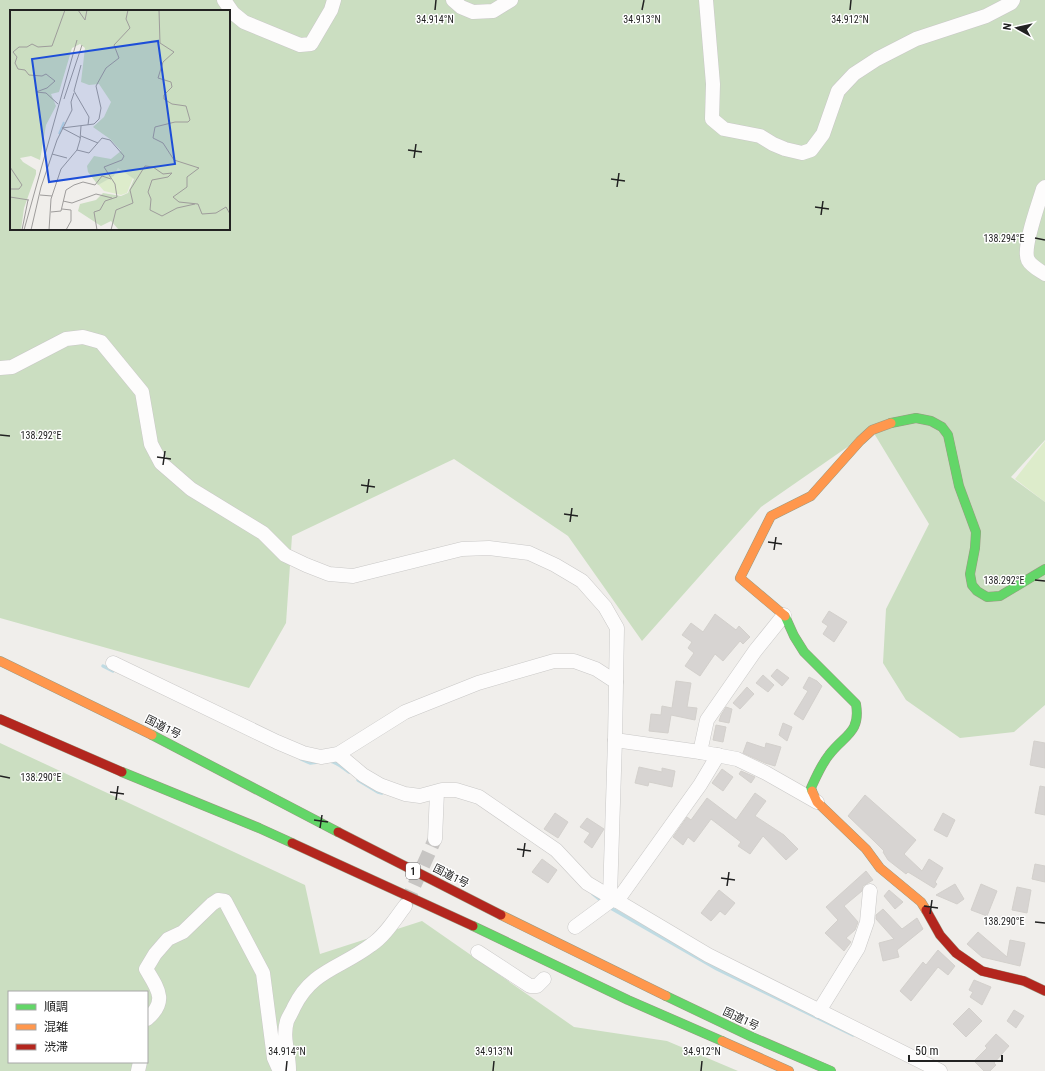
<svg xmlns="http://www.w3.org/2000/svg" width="1045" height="1071" viewBox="0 0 1045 1071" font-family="'Roboto Condensed','Noto Sans JP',sans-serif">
<rect width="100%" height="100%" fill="#f0eeeb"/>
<!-- grass -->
<polygon fill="#ddeccb" points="1045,441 1045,502 1015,479"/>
<!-- forest -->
<g fill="#cbdec1" fill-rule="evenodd">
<path d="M0 0H1045V440L1011 477 1045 502V705L1014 732 960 738 906 700 883 663 886 609 929 524 872 430 761 507 642 641 568 536 454 459 292 536 286 623 249 688 0 618ZM11 11H229V229H11Z"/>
<path d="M0 743 305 885 320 954 422 921 574 1027 667 1041 738 1071H0ZM9 992H147V1062H9Z"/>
</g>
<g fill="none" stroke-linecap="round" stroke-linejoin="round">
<!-- stream -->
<g stroke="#bfdbe3" stroke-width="3.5">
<polyline points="103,666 113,671"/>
<polyline points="301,759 310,763 318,762"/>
<path d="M330 761C337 762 343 768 349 772"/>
<polyline points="358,780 378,792 382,793"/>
<polyline points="593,894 604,903"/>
<polyline points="609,907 717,969 853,1035"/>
</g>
</g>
<!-- building -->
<g fill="#d7d4d2" stroke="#d3d0cc">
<polygon points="829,611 847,622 834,642 823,634 828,626 822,622"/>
<polygon points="715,614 736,630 739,626 750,637 743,644 740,641 723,661 715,654 700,676 685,666 694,653 688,648 692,642 682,635 691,623 703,632"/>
<polygon points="777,669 789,678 782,686 771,676"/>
<polygon points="763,675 774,685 768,692 756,683"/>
<polygon points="809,677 817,681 822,686 803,720 794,714 808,691 803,688"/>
<polygon points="676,681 691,683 687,707 697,708 695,720 671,715 668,733 649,731 651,714 661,715 662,706 672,708"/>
<polygon points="747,687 754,694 740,709 733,703"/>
<polygon points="726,707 732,709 729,723 719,721 721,715"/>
<polygon points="783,723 792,727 787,741 779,735"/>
<polygon points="716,725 726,727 723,742 713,740"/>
<polygon points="1034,741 1045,743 1045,768 1030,765"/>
<polygon points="747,742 765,748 766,743 781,747 775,766 765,763 743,753"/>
<polygon points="639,767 662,772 662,768 675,771 672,787 649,782 648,786 635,783"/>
<polygon points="722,769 733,777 723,791 712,783"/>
<polygon points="741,771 755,777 751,783 739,774"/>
<polygon points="1040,786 1045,787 1045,815 1035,813"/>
<polygon points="755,793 766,801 755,816 784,835 798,849 786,860 763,836 750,854 738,846 741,842 711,819 694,842 688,837 683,845 673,837 687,817 691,820 707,798 736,820"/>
<polygon points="865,795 916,840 904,854 922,871 929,859 943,868 935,882 937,884 934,888 908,872 906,874 888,860 883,852 884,851 874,841 848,816"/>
<polygon points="555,813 568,822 558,838 544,829"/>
<polygon points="943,813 955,820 947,837 934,830"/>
<polygon points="587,818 604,829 592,848 584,842 590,833 580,827"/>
<polygon points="542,859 557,870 548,883 532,872"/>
<polygon points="1035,864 1045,866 1045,882 1032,879"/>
<polygon points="866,871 873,880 863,886 862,891 844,906 858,922 855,930 846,938 851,942 844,951 825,933 838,920 826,907"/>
<polygon points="955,884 964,899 957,904 936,895"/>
<polygon points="981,884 997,891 987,916 971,910"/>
<polygon points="1017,887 1031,890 1027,913 1012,910"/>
<polygon points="719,890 735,903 725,915 720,911 711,921 701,913"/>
<polygon points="889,890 903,902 895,909 884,896"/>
<polygon points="883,909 902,929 917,918 923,929 897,950 899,957 883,961 879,943 894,939 876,919 876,915"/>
<polygon points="978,932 1007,957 1010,940 1025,943 1020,966 982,957 967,944"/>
<polygon points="938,950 955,966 948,975 938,967 911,1001 900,991 923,962 926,965"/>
<polygon points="974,980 991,987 982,1005 970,997 973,992 969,990"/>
<polygon points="969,1008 982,1021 966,1037 953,1024"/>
<polygon points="1014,1010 1024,1016 1016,1028 1007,1021"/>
<polygon points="996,1034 1009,1046 994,1063 996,1065 990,1071 984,1071 974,1061 987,1048 985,1046"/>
</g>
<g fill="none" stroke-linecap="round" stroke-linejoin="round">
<!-- street-tunnel -->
<polyline stroke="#c7c5c3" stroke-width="14" stroke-dasharray="14 7" stroke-linecap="butt" points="406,904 435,839"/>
<defs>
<g id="street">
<polyline points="224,0 233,13 244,22 300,45 311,44 331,10 334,0"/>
<polyline points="453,0 461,7 473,12 493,11 511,0"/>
<polyline points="706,0 713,84 712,119 724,129 760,136 773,144 785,149 802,153 811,150 823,134 838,91 854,74 877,59 916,39 986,16 1011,3 1013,0"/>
<path d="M1045 187 1043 189C1039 203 1022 248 1028 260 1031 266 1039 270 1045 274"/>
<polyline points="0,368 12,367 66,339 83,337 101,342 142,392 151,444 161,463 191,489 263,533 285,555 306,565 329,574 353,576 462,549 489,548 529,553 555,565 582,581 605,607 617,628 615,740 610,896"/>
<polyline points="113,663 277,742 303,753 321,757 338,754 405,712 478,683 554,661 574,661 596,669 616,682"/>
<polyline points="615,740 700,752 737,759 766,773 817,802"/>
<polyline points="700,752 707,720 755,651 784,615"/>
<polyline points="338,754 363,775 380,785 405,794 420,796 442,790 456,790 479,797 556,850 587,883 708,955 940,1071"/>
<polyline points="435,839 437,792"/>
<polyline points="617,901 700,785 718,755"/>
<polyline points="575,927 613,899"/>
<polyline points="478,952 530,986 537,986 544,979"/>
<polyline points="819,1011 858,948 867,922 870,891"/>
<path d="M147 1019C168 1001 158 989 146 969L155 954 168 939 183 932 212 904 218 900 225 901 263 973 274 1058 278 1067 283 1070H289C289 1052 282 1038 287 1021 289 1016 292 1012 294 1007 312 970 341 968 371 945 385 936 395 919 405 906"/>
<polyline points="138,1071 140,1062"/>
</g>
<g id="fast">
<polyline points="891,423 916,418 931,421 942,427 948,435 959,486 976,532 975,548 970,574 972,585 977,591 987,597 1000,596 1045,569"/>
<path d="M785 616 794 636 804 652 856 704C861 733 844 735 829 755 821 765 816 777 811 788L812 791"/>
<polyline points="152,735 338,832"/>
<polyline points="122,772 259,828 292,843"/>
<polyline points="473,926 628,1000 722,1041"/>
<polyline points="666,996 752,1037 831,1071"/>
</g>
<g id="slow">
<polyline points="785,616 740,578 771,516 811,496 860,441 872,430 891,423"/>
<polyline points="0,661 152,735"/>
<polyline points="812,791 817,802 866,849 880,868 921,902 926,910"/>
<polyline points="501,915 666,996"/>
<polyline points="722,1041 789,1071"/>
</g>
<g id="jam">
<polyline points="0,719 122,772"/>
<polyline points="338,832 501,915"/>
<polyline points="292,843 473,926"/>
<polyline points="926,910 940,935 956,953 982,971 1024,981 1045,991"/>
</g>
</defs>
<!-- street casing -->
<use href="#street" stroke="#c9c8c7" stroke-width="15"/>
<!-- fast casing -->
<use href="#fast" stroke="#999a82" stroke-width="10"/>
<!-- slow casing -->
<use href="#slow" stroke="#999a82" stroke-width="10"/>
<!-- jam casing -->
<use href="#jam" stroke="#999a82" stroke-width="10"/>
<!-- street -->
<use href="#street" stroke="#fdfcfc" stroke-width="14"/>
<!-- fast -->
<use href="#fast" stroke="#63d668" stroke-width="9"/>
<!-- slow -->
<use href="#slow" stroke="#ff974d" stroke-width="9"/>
<!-- jam -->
<use href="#jam" stroke="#b3261e" stroke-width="9"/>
</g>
<!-- ticks -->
<path fill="none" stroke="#222" stroke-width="1.5" d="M435 10 436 0M642 10 644 0M850 10 851 0M408 150 422 152M414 158 416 144M611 179 625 181M617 187 619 173M815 207 829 209M821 215 823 201M1035 238 1045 240M0 435 10 436M157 457 171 459M163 465 165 451M361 485 375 487M367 493 369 479M564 514 578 516M570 522 572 508M768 542 782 544M774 550 776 537M1035 580 1045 581M0 776 10 778M110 792 124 794M116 800 118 786M314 820 328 822M320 828 322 815M517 849 531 851M523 857 525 843M721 878 735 880M727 886 729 872M924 906 938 908M930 914 932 900M1035 922 1045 923M286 1071 287 1061M493 1071 494 1061M701 1071 702 1061"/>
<g text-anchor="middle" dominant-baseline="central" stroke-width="3" stroke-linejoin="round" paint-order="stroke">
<!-- shield labels -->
<rect fill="#fff" stroke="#646464" stroke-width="1" x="406" y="863" width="14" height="16" rx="3"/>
<g font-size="10" font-weight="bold" fill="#222">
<text x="413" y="871">1</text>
</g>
<!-- street labels -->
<g font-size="11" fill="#222" stroke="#fff">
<text transform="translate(163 727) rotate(27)">国道1号</text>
<text transform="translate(451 876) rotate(27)">国道1号</text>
<text transform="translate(741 1019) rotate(25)">国道1号</text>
</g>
</g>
<!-- overview -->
<g transform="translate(10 10)">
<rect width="220" height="220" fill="#f0eeeb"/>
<path d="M108 158 123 168 117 183 111 185 94 181 88 174 104 166Z" fill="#ddeccb"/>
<path d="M0 0H220V220H109L101 211 91 216 68 201 70 194 86 190 93 183 111 186 118 183 124 169 108 158 104 166 88 175 78 162 77 156 84 146 101 149 111 141 100 129 83 117 94 107 101 92 89 74 79 75 71 72 75 38 70 34 62 38 49 82 41 84 46 96 36 115 30 150 21 146 10 148 13 152 26 160V164L14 198 11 220H0Z" fill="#cbdec1"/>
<path fill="none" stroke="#bfdbe3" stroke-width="2" d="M49 124 54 112"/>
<path fill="none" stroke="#9e9c9b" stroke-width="1" d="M68 0 75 10 77 0M149 0 150 33 164 42 153 52 148 68 161 72 162 77 154 85V89L162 94 176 96 180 110 178 112H165L145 117 143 128 153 133 164 150 189 158 177 167V177L163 187 169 192 188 194M71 55 64 81 79 107 78 115M54 89 72 35M48 94 36 83 26 82 37 78 45 71 36 64 32 66 19 65 15 60 8 59 5 53 7 47 3 42 9 37H17L22 34 28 37 42 36 55 0M52 118 84 114 89 109 91 98 86 76 96 58 109 48 104 35 120 18 116 9 118 0M52 118 71 128M71 126 88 133M67 140 70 130 71 116M42 144 57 148M0 157 12 175 9 179H0M30 185 42 186M0 187 19 190M53 191 62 193 86 184 102 188M188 194 192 204 206 203 216 197 220 204M52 199 61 200V211L56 220M41 202 51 201 56 180 64 175 73 172 85 175 92 166 101 169M12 220 18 190M14 220 67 30M21 220 31 177 47 130 62 100 61 92 64 83M39 220 41 189 51 159 67 140 79 143 92 128 100 130 114 146 112 150 94 157 105 174 107 187 95 191 90 200 84 202 87 220M101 220 106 200 123 193 120 180 135 156 143 157 153 164 162 163 158 167 142 170 138 182 141 189 140 200 152 206 167 198 185 194"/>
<path fill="#1d4ed8" fill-opacity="0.15" stroke="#1d4ed8" stroke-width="2" d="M148 31 165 154 39 172 22 49Z"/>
<rect width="220" height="220" fill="none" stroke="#222" stroke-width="2"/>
</g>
<g font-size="10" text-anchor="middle" fill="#222" stroke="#fff" stroke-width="3" stroke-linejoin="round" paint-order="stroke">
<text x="435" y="23">34.914°N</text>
<text x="642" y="23">34.913°N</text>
<text x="850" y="23">34.912°N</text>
<text x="1004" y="242">138.294°E</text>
<text x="41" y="439">138.292°E</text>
<text x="1004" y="584">138.292°E</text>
<text x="41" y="781">138.290°E</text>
<text x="1004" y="925">138.290°E</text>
<text x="287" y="1055">34.914°N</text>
<text x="494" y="1055">34.913°N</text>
<text x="702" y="1055">34.912°N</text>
</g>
<!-- legend -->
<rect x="8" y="991" width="140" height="72" fill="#ffffff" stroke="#a7a7a7"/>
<rect x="16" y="1004" width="20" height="6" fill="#63d668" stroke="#a7a7a7"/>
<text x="44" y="1011" font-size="12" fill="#222222">順調</text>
<rect x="16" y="1024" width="20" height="6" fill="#ff974d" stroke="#a7a7a7"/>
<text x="44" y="1031" font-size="12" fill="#222222">混雑</text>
<rect x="16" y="1044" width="20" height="6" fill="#b3261e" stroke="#a7a7a7"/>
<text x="44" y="1051" font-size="12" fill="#222222">渋滞</text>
<!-- north arrow -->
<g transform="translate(1017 28) rotate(278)" stroke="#ffffff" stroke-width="3" paint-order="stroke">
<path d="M0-3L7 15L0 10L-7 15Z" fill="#222222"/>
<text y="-6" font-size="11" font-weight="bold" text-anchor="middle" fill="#222222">N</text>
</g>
<!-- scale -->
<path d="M909 1055v6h93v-6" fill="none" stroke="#222222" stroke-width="2"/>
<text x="915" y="1055" font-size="12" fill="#222222" stroke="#ffffff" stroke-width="3" paint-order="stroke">50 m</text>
</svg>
